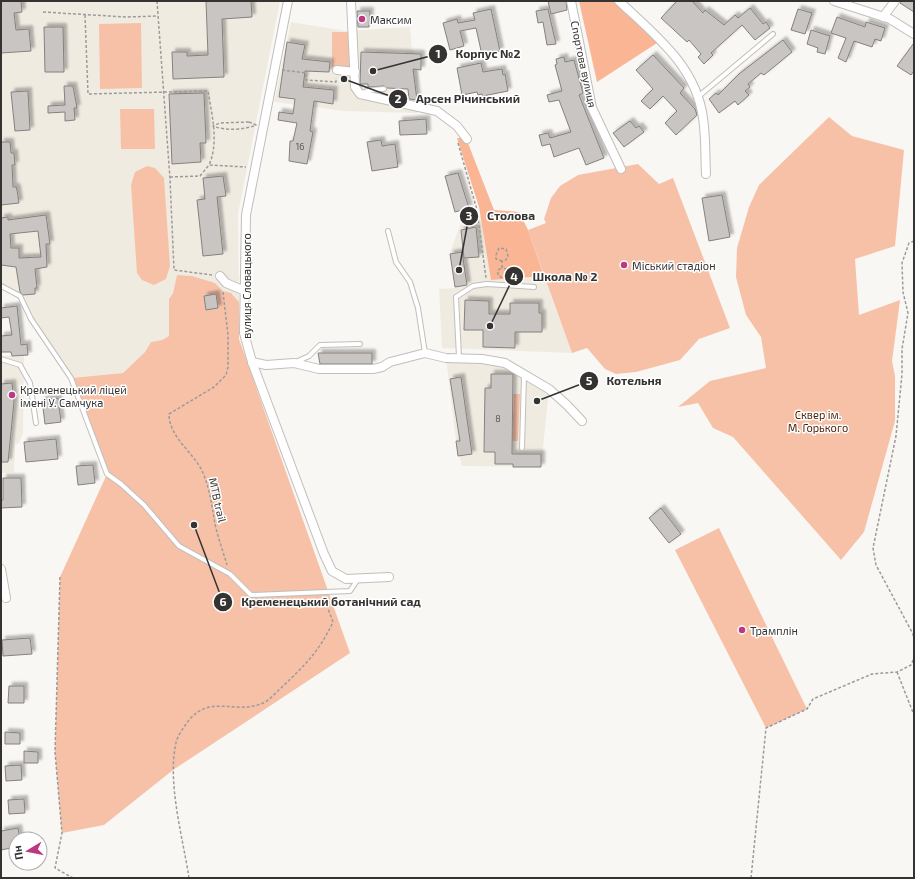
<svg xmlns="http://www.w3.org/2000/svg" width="915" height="879" viewBox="0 0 915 879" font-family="'Exo 2',sans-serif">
<defs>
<filter id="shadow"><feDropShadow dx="3.5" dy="-3.5" stdDeviation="1" flood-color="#0004"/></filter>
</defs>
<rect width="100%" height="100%" fill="#f8f7f4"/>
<!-- built -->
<g fill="#f0ebe1">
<polygon points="1,1 280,1 238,214 239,302 231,294 223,291 215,283 177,275 173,293 169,299 169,336 162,340 151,342 145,352 123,373 71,378 31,319 20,296 1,286"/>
<polygon points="291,22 346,31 410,27 412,50 419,56 417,113 345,111 274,102"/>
<polygon points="494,210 519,212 528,230 572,353 442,348 439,289 455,288 450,254 460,225"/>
<polygon points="24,355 23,433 19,443 15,444 14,472 1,473 1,356"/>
<polygon points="446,358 505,363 549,389 541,467 462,466 456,441"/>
</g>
<!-- green -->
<g fill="#f7c1a8">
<polygon points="141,23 142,88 100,89 99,24"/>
<polygon points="332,32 351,32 352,67 332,67"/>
<polygon points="120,109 154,109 155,149 121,149"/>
<polygon points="829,117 852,136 904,150 895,246 855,259 859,315 900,300 892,361 895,376 895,421 864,532 841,560 733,437 713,428 698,403 678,407 710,381 766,368 761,337 746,315 736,277 737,248 749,207 759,185"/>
<polygon points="638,164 659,184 673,178 730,328 699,339 680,360 636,372 616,374 605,369 587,348 572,353 528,230 546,223 544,219 551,198 560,186 578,175"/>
<polygon points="147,166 155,168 164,178 170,266 166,279 154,285 142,280 137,273 131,185 135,172"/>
<polygon points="177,275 192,276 215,283 223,291 231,293 239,302 239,339 350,653 173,770 104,825 62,833 55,752 60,577 107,474 71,378 123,373 145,352 151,342 162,340 169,336 169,299 173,293"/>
<polygon points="513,394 520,394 518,441 512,441"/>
<polygon points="719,528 807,709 766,728 675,550"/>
</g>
<!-- forest -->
<g fill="#fab595">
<polygon points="579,1 613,1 657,43 597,82"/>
<polygon points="457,138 466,138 494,210 519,212 528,230 544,276 491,280 479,207"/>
</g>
<!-- building -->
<g fill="#c8c5c2" stroke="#84817f" fill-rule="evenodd" filter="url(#shadow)">
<polygon points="1,1 21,1 22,12 14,13 16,30 29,29 31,51 1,53"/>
<polygon points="206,1 251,1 252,17 222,19 224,77 173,79 172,52 187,52 187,56 208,55"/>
<polygon points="548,1 566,1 567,10 551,14"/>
<polygon points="677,1 692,1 703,13 705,10 724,25 735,15 738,18 750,8 763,24 766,22 770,28 755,40 742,25 711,53 713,55 704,64 698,57 701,54 689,40 687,42 661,18"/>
<polygon points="900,1 914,1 914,12 900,3"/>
<polygon points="491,9 500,51 482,55 476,28 460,31 464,46 450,50 443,23 457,19 458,23 475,20 473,13"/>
<polygon points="548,9 556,44 547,45 543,22 538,23 536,11"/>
<polygon points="798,9 812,13 805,34 791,30"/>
<polygon points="357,11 370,11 369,27 358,27"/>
<polygon points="837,17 865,27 866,22 885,28 881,41 875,39 872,47 854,41 846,62 838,58 846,38 831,33"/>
<polygon points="44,27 63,27 64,72 45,72"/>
<polygon points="811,30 830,36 825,54 817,52 818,48 807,44"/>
<polygon points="783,40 792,52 764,75 761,73 748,84 750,87 745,91 749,95 738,105 735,101 719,113 709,99 716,93 718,95 739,74"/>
<polygon points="287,42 305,45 302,59 330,62 329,72 305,71 303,87 334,90 333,104 314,101 310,131 313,132 307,164 289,161 290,141 293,141 297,123 278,120 279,112 293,114 295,99 279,97"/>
<polygon points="914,43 914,71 911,75 897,66"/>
<polygon points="361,52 421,54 421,70 413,69 417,100 409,99 408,89 387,88 384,86 368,87 368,84 360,84"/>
<polygon points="653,55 684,88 680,93 695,109 697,115 676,135 665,123 677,111 663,96 650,109 641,101 653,89 636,70"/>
<polygon points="564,57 565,62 574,60 583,93 579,95 604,158 586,165 579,148 554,157 550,144 542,146 539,135 548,133 550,138 571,132 559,100 549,102 547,95 562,91 555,65 557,64 556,59"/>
<polygon points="481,63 483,72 502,69 503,75 505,74 508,91 483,96 482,94 478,95 477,92 462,95 457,68"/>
<polygon points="64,86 73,86 77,108 74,108 75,120 65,121 65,112 48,113 48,106 65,105"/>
<polygon points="28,91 30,130 15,131 11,92"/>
<polygon points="204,93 206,143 200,143 201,162 172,164 169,94"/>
<polygon points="426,119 427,134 400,135 399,121"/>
<polygon points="630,121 636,128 639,126 644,132 624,147 613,133"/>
<polygon points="381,140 382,146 395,144 398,167 372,171 367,142"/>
<polygon points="1,142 10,142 11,153 14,153 15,165 12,165 13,187 16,187 17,190 19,203 1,205"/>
<polygon points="458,173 469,208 455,212 445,176"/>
<polygon points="223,176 226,196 217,197 223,254 203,256 197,200 205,199 203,178"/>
<polygon points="722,195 730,237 709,241 702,198"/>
<path d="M46 215 50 244H46L47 267 35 269 37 288H35V294L23 295 20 292 16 267 1 265V218L8 217V220ZM38 231 41 257 19 258V248H11L10 234Z"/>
<polygon points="476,227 479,257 464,258 461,230"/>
<polygon points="462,252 467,285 455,287 450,254"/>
<polygon points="216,294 218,308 206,310 204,296"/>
<polygon points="465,300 489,301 489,314 510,314 510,303 539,303 539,313 542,313 542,332 515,332 515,348 483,347 483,330 464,330"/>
<polygon points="17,306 21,345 27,344 28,355 12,356 11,352 1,352 1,336 12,335 9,317 1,318 1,308"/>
<polygon points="318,353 372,353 372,364 320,364"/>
<polygon points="491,374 513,374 512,454 541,454 541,467 513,467 513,464 495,464 495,452 484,452 485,388 491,388"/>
<polygon points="461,377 472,454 458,456 456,441 460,441 450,379"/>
<polygon points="12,383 14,402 8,462 1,462 1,384"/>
<polygon points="58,398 61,422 45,424 42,400"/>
<polygon points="56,439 58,459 26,462 24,442"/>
<polygon points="93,465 95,483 78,485 76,466"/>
<polygon points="3,478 21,478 22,507 1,508 1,500 3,500"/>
<polygon points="661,508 681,534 669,543 649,518"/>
<polygon points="30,638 32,654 3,656 2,640"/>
<polygon points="9,686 24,686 24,703 8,703"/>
<polygon points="5,732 20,733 20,744 5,744"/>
<polygon points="24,751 38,752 38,763 24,763"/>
<polygon points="21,765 22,780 6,781 5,766"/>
<polygon points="24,799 25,813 9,814 8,800"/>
<polygon points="18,828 20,839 16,839 16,847 1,850 1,831"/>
</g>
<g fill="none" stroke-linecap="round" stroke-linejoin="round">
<defs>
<g id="lane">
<polyline points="362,93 370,90 384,89"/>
<polyline points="699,96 773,34"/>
<polyline points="388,231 396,262 410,282 418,308 425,353"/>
<polyline points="1,286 20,296 31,319 71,378 107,474 121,484 144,505 179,546 230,574 251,595 350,591 358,579"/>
<polyline points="459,357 456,297 473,286 487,284 534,287"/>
<polyline points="1,359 20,365 30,383 36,423"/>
<polyline points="296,362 309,356 320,345 360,344"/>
<polyline points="522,448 524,376"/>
</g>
<g id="street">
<polyline points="288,1 246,215 244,333 252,362 324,554 332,571 346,579 389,577"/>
<polyline points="351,1 355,87 360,94 437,111 457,126 467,139"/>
<polyline points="571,1 592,108 621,169"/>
<path d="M619 1C655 35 696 66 703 118 706 137 705 156 706 174"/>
<polyline points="834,1 890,19 914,34"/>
<polyline points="883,17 895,1"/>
<polyline points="337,70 355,72"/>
<polyline points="220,276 226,283 245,291"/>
<polyline points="252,362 266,365 294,363 319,369 373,369 382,367 390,362 425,353 446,358 482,359 505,363 549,389 567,405 582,421"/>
<polyline points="1,569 6,598"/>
</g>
</defs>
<!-- lane casing -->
<use href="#lane" stroke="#c0bfbc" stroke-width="6"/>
<!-- street casing -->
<use href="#street" stroke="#c0bfbc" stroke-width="10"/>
<!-- path -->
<g stroke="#9c9b99" stroke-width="1.5" stroke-dasharray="3 2" stroke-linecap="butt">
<polyline points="157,1 170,179 174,270 212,275"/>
<polyline points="43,12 126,17 158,16"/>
<path d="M85 15 88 94 208 91C212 115 219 143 209 165"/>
<polyline points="282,70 306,73 306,80 336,82 336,78"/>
<path d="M249 122 256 125C245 130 225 131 213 126L220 123Z"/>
<polyline points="458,143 477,210 486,278"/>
<polyline points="170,177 200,176 209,165 246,167"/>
<polyline points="914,241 909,243 902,263 903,292 908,313 902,349 902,374 896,436 873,548 876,565 913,634 914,640"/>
<polyline points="502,261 496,259 496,255 499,248 506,249 508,256 506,260 502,261 502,268 506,269 508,273 504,279"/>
<polyline points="502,278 498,275 498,270 502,268"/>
<path d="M223 292 228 335V367L226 375 214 387 169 414C169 438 194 452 203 473 210 489 212 507 215 524 218 538 223 551 227 565"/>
<polyline points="60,577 55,752 62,833 55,868 73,878"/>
<polyline points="897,672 914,715"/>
<path d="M189 878C183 838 167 783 176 743 177 737 182 730 186 724 209 691 236 717 265 702 271 699 276 692 281 688 305 665 319 652 333 622L324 598"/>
<polyline points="751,878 766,728 807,709 813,699 872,674 897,672 911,665 914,658"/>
</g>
<!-- lane -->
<use href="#lane" stroke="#fff" stroke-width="4"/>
<!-- street -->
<use href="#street" stroke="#fff" stroke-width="8"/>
</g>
<!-- markers -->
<g fill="#bc3980" stroke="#fff" stroke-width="1.5">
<circle cx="362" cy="19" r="4"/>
<circle cx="624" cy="265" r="4"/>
<circle cx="12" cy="395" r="4"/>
<circle cx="742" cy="630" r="4"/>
</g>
<g text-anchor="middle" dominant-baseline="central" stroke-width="3" stroke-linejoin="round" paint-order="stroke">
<!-- number labels -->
<g font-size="9" fill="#595856">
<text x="300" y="146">16</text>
<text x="498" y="418">8</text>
</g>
<!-- poi labels -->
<g font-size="11" fill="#343332" stroke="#fff" text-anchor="start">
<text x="370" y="19">Максим</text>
<text x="632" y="265">Міський стадіон</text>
<text x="20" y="389">Кременецький ліцей<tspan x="20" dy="13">імені У. Самчука</tspan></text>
<text x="750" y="630">Трамплін</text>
</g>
<!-- street labels -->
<g font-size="11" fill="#343332" stroke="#fff">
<text transform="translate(584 64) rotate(78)">Спортова вулиця</text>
<text transform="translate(246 286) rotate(-90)">вулиця Словацького</text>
<text transform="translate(218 500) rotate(77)">MTB trail</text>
</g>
<!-- park labels -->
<g font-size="11" fill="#4f230d" stroke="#fff">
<text x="818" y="414">Сквер ім.<tspan x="818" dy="13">М. Горького</tspan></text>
</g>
</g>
<!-- callouts -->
<path fill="none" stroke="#343332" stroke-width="1.5" d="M373 71L438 54M344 79L398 99M459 270L469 216M490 326L514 276M537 401L589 381M194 525L223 602"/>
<g fill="#343332" stroke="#fff" stroke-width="1.5">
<circle cx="373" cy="71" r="4"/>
<circle cx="344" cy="79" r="4"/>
<circle cx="459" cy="270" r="4"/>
<circle cx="490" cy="326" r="4"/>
<circle cx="537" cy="401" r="4"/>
<circle cx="194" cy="525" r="4"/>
<circle cx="438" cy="54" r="10"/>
<circle cx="398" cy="99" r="10"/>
<circle cx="469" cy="216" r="10"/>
<circle cx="514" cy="276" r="10"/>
<circle cx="589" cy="381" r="10"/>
<circle cx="223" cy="602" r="10"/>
</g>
<g font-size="12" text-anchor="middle" font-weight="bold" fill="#fff">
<text x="438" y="58">1</text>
<text x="398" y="103">2</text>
<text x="469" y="220">3</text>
<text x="514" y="281">4</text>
<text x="589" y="385">5</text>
<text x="223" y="606">6</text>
</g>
<g font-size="12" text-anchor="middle" font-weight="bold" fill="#343332" stroke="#fff" stroke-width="3" stroke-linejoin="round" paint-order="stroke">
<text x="488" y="58">Корпус №2</text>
<text x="468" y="103">Арсен Річинський</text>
<text x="511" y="220">Столова</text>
<text x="565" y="281">Школа № 2</text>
<text x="634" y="385">Котельня</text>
<text x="331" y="606">Кременецький ботанічний сад</text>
</g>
<!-- border -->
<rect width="915" height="879" fill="none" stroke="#343332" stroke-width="4"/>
<!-- north arrow -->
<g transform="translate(28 851) rotate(260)"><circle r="19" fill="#ffffff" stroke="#aeadad"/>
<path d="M0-3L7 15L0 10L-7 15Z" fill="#bc3980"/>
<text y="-6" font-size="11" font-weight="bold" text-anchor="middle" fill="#343332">Пн</text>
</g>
</svg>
